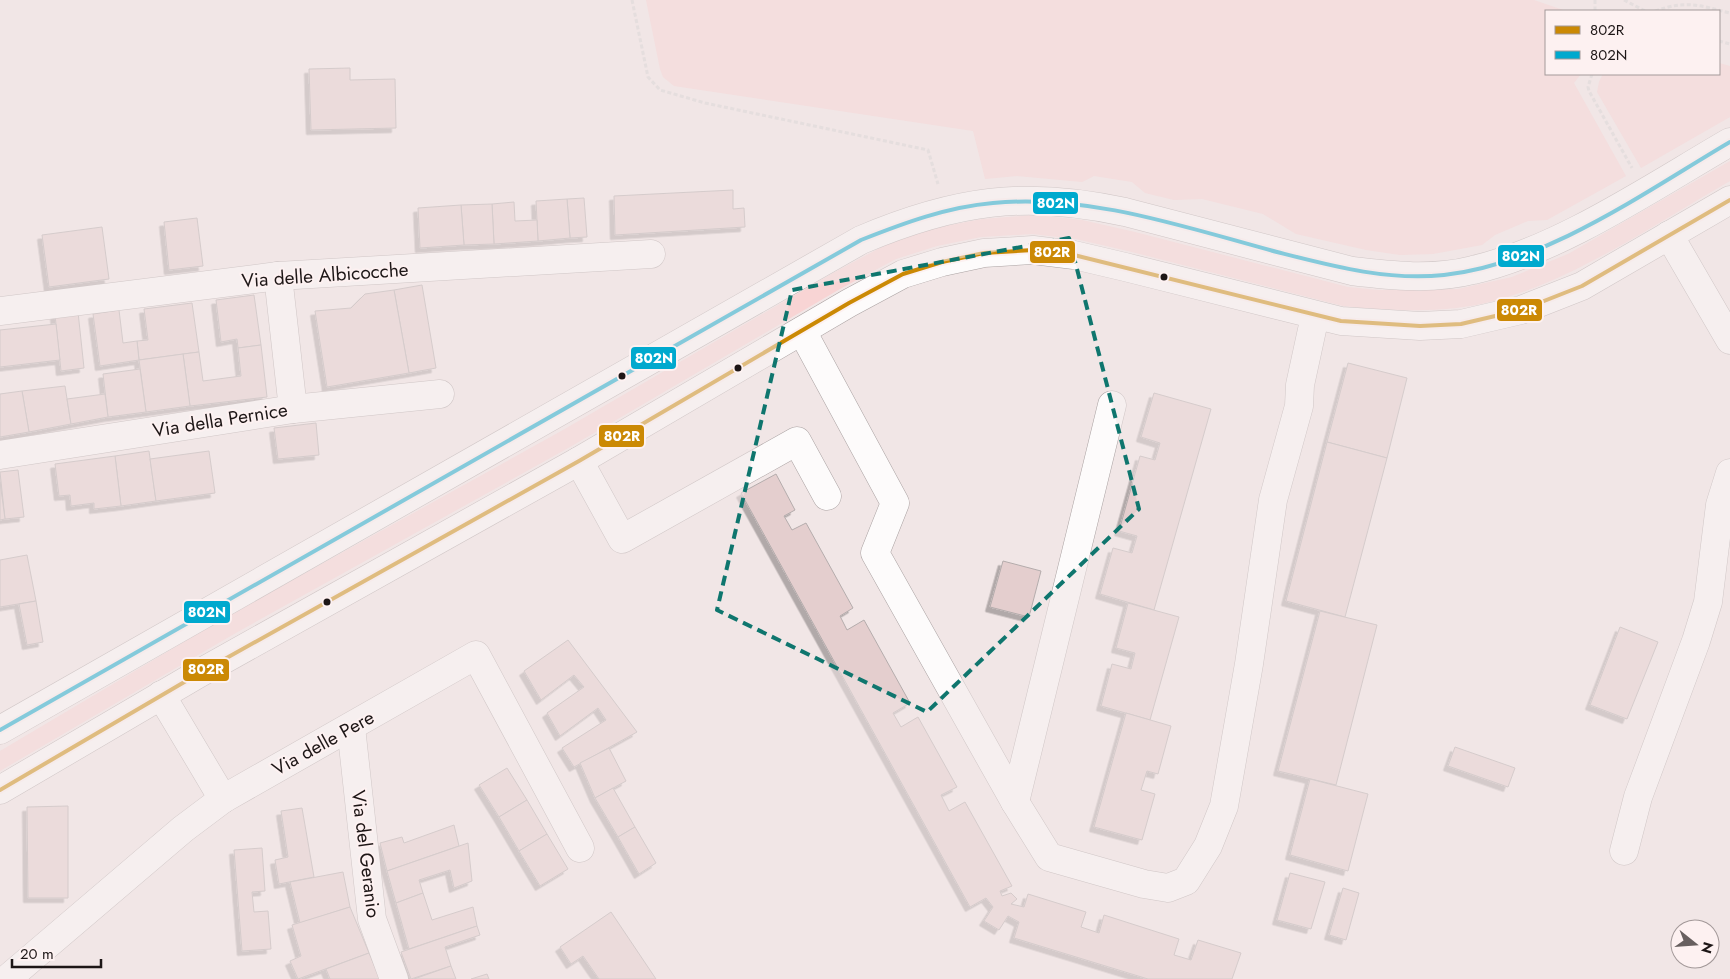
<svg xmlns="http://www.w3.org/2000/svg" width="1730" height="979" viewBox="0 0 1730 979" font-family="Jost,sans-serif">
<defs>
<filter id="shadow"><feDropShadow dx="-4.5" dy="4.5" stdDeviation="0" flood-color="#0004"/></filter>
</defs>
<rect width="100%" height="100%" fill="#f1e6e6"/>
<!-- green -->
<g fill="#f8d4d4">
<polygon points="646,0 1534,0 1566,11 1546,11 1546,74 1581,74 1574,83 1626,176 1547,220 1528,221 1495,235 1482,245 1433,254 1400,255 1366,250 1296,234 1263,214 1202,199 1174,200 1145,193 1132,182 1094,176 1082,182 1017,176 985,179 973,131 674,86 663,77 660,69"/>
<polygon points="1719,63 1730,66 1730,117 1641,168 1597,92 1599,82 1603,74 1719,74"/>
<path d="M1730 161V181C1649 227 1550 298 1456 308 1418 312 1380 310 1343 306L1128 251 1076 239 1032 234 981 237 937 246 896 259 840 289 570 447 234 634 0 771V751L226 617 563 430 833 273 891 242 935 228 982 219 1035 215 1082 220 1135 232 1348 287 1378 290 1458 289 1512 277 1568 254Z"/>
</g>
<!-- building -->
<g fill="#e4cece" stroke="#b4acac" filter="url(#shadow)">
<polygon points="350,68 350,80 395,79 396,128 311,130 309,69"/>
<polygon points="733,190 733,209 744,208 745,227 615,235 614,196"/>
<polygon points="584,198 587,237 570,238 567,199"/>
<polygon points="567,199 570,238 538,241 536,201"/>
<polygon points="514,202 515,221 537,220 538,241 494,244 492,204"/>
<polygon points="492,204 494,244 464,245 461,205"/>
<polygon points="461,205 464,245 420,248 418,208"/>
<polygon points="197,218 203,266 169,270 164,222"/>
<polygon points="102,227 109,279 49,287 42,235"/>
<polygon points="422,285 436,368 409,373 394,290"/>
<polygon points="394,290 409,373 327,387 315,311 351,308 365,294"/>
<polygon points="254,295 261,345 238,348 237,339 221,342 216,300"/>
<polygon points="192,303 199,352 139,360 137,341 148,340 144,309"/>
<polygon points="119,310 123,343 137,341 139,360 100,366 93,314"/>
<polygon points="78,312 84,368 61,371 55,315"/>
<polygon points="56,324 60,360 0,367 0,330"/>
<polygon points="261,345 267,397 190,406 183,354 199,352 203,381 241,376 238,348"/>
<polygon points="183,354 190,406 146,412 139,360"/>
<polygon points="1348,363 1407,378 1387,458 1327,442"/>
<polygon points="140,369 146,412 108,417 103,374"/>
<polygon points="65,386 71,424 29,432 22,391"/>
<polygon points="22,391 29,432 0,437 0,394"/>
<polygon points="1154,393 1211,409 1154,610 1100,594 1113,548 1132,553 1137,536 1119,531 1140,456 1155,460 1160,443 1141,437"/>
<polygon points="105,394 108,417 71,424 67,399"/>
<polygon points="316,423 319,455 278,459 274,428"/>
<polygon points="1327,442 1387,458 1345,617 1286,601"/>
<polygon points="149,451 156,501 121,506 115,456"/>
<polygon points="209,451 215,493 156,501 150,459"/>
<polygon points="115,456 121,506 94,509 94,503 71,506 70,495 59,496 55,464"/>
<polygon points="18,470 24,517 5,519 0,472"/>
<polygon points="776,474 795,510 784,516 792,530 806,523 853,608 840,616 847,630 864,620 910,703 893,713 901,727 918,717 957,787 941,795 949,811 965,802 1012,886 1000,891 1002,896 1011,893 1017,899 1011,904 1024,907 1028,894 1086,912 1081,927 1099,933 1104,915 1179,939 1174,955 1191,960 1198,940 1241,953 1232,979 1148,979 1014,938 1019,922 1008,916 999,930 984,921 993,907 986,898 970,907 741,493"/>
<polygon points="0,482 5,519 0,520"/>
<polygon points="27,555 36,601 0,607 0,560"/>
<polygon points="1003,561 1041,571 1029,617 990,607"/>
<polygon points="36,601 43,642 27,645 19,604"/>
<polygon points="1128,603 1179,617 1150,720 1101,706 1112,664 1131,669 1135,653 1116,648"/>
<polygon points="1320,611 1377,625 1336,785 1278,771"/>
<polygon points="1620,627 1658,642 1627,719 1590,705"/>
<polygon points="568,640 637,732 574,767 562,748 606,720 598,708 560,736 547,713 584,687 574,675 541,700 524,671"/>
<polygon points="1126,713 1171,726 1158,774 1147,771 1141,790 1155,794 1142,840 1094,827"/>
<polygon points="1455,747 1515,768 1508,787 1448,766"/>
<polygon points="609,748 626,781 595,798 580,763"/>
<polygon points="507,768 527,800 499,817 479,785"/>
<polygon points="1310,779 1368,794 1348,871 1290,855"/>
<polygon points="613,788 635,827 618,837 595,798"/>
<polygon points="527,800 547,834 519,851 499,817"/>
<polygon points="68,806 68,898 28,898 27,807"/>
<polygon points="302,808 314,877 279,884 275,860 288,857 281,811"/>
<polygon points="454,825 459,846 387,871 380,843 402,837 404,843"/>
<polygon points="635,827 656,863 639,874 618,837"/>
<polygon points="547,834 568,869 540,886 519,851"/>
<polygon points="468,843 472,881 454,888 450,870 419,880 423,893 396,903 387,871"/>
<polygon points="262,848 265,891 252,892 254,912 268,911 271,949 242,951 234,850"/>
<polygon points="343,872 350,907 300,923 290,882"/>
<polygon points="1290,873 1325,882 1311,929 1277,920"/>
<polygon points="1343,888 1359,893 1346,940 1329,935"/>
<polygon points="423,893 432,920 473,907 477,926 409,949 396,903"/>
<polygon points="350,907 369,953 298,979 290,961 301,956 292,925"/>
<polygon points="611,912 656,979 599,979 583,956 571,964 560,947"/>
<polygon points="477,926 480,935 445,947 451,966 411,979 401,952"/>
<polygon points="369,953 380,979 330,979 326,969"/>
<polygon points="451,966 456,979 414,979"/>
<polygon points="487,974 489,979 471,979"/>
</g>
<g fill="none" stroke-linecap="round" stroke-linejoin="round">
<defs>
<g id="minor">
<polyline points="1669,235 1730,340"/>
<polyline points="278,276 293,409"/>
<polyline points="0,311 278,276 651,254"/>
<polyline points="802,331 895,503 875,553 1015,802 1049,857 1144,884 1168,888 1186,881 1208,846 1224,806 1249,664 1273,500 1299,406 1300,385 1315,316"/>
<polyline points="0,455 293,409 440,394"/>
<polyline points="579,461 622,539 797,441 827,496"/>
<polyline points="161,695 223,799"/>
<polyline points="351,727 372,919 394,979"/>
<polyline points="1015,802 1112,405"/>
<polyline points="1624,851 1638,797 1696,641 1708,602 1720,505 1730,473"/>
<polyline points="7,979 183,829 223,799 476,655 580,848"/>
</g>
<g id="major">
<path d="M0 730 861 240C955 200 1026 190 1125 212L1352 271C1392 276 1434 280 1473 270 1560 250 1652 187 1730 142"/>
<polyline points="0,790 198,674 579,461 849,303 903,274 942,262 984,253 1033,250 1074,255 1125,267 1341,321 1420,326 1461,324 1521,310 1582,286 1730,200"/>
</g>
</defs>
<!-- minor casing -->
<use href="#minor" stroke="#aaa2a2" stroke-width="29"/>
<!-- major casing -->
<use href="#major" stroke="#aaa2a2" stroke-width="29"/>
<!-- path -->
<g stroke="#d7d4d4" stroke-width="3" stroke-dasharray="4 2.5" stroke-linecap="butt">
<polyline points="632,0 648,77 660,90 705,103 928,150 938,184"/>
<polyline points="1595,0 1595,11"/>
<polyline points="1624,0 1645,11"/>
<path d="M1655 11C1687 0 1698 5 1730 13"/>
<polyline points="1719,41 1730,44"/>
<polyline points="1592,74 1588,87 1589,91 1632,168"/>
</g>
<!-- minor -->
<use href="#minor" stroke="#fdfbfb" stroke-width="28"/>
<!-- major -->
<use href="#major" stroke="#fdfbfb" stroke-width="28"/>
<defs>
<polyline id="bus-1" points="0,790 198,674 579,461 849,303 903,274 942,262 984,253 1033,250 1074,255 1341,321 1420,326 1461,324 1521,310 1582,286 1730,200"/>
<path id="bus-2" d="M0 730 861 240C904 223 947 207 993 203 1090 194 1184 227 1277 252 1332 266 1387 281 1444 275 1545 264 1645 192 1730 142"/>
</defs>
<!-- bus-1 casing -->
<use href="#bus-1" stroke="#fdf1f1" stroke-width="8"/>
<!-- bus-2 casing -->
<use href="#bus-2" stroke="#fdf1f1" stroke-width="8"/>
<!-- bus-1 -->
<use href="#bus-1" stroke="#cb8904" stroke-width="4"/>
<!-- bus-2 -->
<use href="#bus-2" stroke="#00a9ce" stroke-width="4"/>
</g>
<!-- marked area -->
<path d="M0 0H1730V979H0ZM1069 238 1139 509 927 712 717 610 792 290Z" fill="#f1e6e6" fill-opacity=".55" fill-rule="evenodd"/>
<path fill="none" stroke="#0f766e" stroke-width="4" stroke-dasharray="10 6" stroke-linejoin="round" d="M1069 238 1139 509 927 712 717 610 792 290Z"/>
<!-- markers -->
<g fill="#1d1616" stroke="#fdf1f1" stroke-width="2">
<circle cx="1164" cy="277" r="4.5"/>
<circle cx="738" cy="368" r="4.5"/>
<circle cx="622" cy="376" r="4.5"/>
<circle cx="327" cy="602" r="4.5"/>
</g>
<g text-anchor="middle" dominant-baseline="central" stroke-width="4" stroke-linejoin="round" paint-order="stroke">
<!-- street labels -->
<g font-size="19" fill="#1d1616" stroke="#fdf1f1">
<text transform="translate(325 275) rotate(-4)">Via delle Albicocche</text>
<text transform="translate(220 420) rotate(-9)">Via della Pernice</text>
<text transform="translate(323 743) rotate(-29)">Via delle Pere</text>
<text transform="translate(366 854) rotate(83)">Via del Geranio</text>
</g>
</g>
<g stroke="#fdf1f1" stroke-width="2">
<rect x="1032" y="191" width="47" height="24" rx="5" fill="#00a9ce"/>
<rect x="1029" y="240" width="47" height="24" rx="5" fill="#cb8904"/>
<rect x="1497" y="244" width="48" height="24" rx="5" fill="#00a9ce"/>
<rect x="1496" y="298" width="47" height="24" rx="5" fill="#cb8904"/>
<rect x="630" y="346" width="47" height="24" rx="5" fill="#00a9ce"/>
<rect x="598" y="424" width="47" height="24" rx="5" fill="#cb8904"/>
<rect x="183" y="600" width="48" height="24" rx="5" fill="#00a9ce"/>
<rect x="182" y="658" width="48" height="24" rx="5" fill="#cb8904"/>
</g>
<g font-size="14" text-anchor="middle" font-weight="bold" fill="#fff">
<text x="1056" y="208">802N</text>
<text x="1052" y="257">802R</text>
<text x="1521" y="261">802N</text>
<text x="1519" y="315">802R</text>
<text x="654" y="363">802N</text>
<text x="622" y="441">802R</text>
<text x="207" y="617">802N</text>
<text x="206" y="674">802R</text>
</g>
<!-- legend -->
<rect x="1545" y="10" width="175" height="65" fill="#fdf1f1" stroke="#a39999"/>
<rect x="1555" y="26" width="25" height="8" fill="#cb8904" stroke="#a39999"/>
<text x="1590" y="35" font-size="15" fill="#1d1616">802R</text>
<rect x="1555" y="51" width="25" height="8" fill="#00a9ce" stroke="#a39999"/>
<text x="1590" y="60" font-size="15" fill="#1d1616">802N</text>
<!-- north arrow -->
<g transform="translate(1695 944) rotate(107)"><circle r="24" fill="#fdf1f1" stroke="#a39999"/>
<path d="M0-4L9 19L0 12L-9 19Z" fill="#675f5f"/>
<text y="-8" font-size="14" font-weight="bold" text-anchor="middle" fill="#1d1616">N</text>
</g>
<!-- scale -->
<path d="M12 959v8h89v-8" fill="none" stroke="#1d1616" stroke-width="2.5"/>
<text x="20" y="959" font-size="15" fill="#1d1616" stroke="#fdf1f1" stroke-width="4" paint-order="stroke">20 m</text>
</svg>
